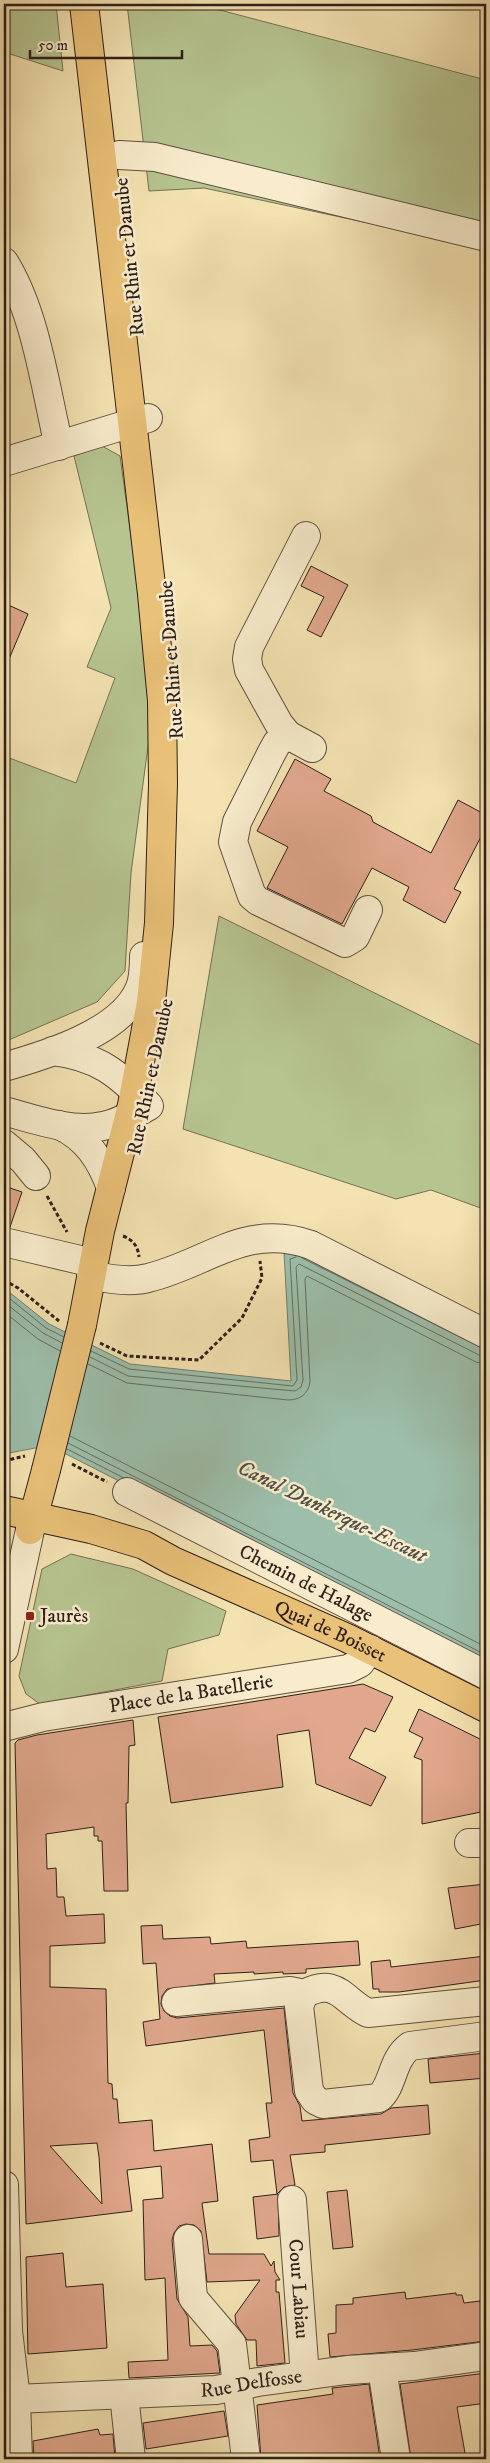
<svg xmlns="http://www.w3.org/2000/svg" width="490" height="2463" viewBox="0 0 490 2463" font-family="'IM FELL DW Pica',serif">
<rect width="100%" height="100%" fill="#f4e2b1"/>
<filter id="stains"><feTurbulence type="fractalNoise" baseFrequency=".004" numOctaves="4"/><feColorMatrix values="0 0 0 0 .2 0 0 0 0 .09 0 0 0 0 .02 0 0 0 .5 -.17"/></filter>
<radialGradient id="worn" r=".72"><stop offset=".6" stop-color="#630" stop-opacity="0"/><stop offset="1" stop-color="#630" stop-opacity=".3"/></radialGradient>
<!-- green -->
<g fill="#b6c490" stroke="#727255">
<polygon points="4,4 56,4 63,71 4,52"/>
<polygon points="127,4 197,4 486,80 486,248 204,188 149,191"/>
<polygon points="102,446 120,456 144,631 150,732 131,873 125,971 97,1002 4,1042 4,756 76,783 115,678 87,667 111,608 74,456"/>
<polygon points="219,916 486,1048 486,1210 431,1190 396,1199 183,1129"/>
<polygon points="71,1554 133,1569 226,1611 219,1635 168,1649 162,1681 40,1704 26,1694 19,1676 42,1569"/>
</g>
<!-- water -->
<polygon fill="#9cbeaa" stroke="#707e70" points="284,1252 301,1252 486,1346 486,1668 66,1454 35,1448 4,1454 4,1288 49,1324 130,1364 291,1381"/>
<g fill="none" stroke-linecap="round" stroke-linejoin="round">
<!-- shore -->
<g stroke="#646e62" stroke-width="1">
<polyline points="302,1258 486,1350"/>
<polyline points="4,1294 46,1328 64,1337"/>
<polyline points="4,1302 43,1333 62,1343"/>
<polyline points="4,1312 38,1339 60,1351"/>
<polyline points="91,1351 129,1369 293,1386 297,1380 290,1259 296,1257"/>
<polyline points="90,1357 128,1376 295,1391 301,1387 303,1380 296,1267 299,1264 479,1355 486,1356"/>
<path d="M88 1364 127 1383 288 1400C300 1400 308 1394 310 1382L305 1279 307 1276 476 1362 486 1364"/>
<polyline points="70,1436 486,1647"/>
<polyline points="68,1443 486,1655"/>
<polyline points="67,1449 124,1478"/>
</g>
</g>
<!-- building -->
<g fill="#e0a78c" stroke="#2d1f1a" fill-rule="evenodd">
<polygon points="311,566 348,585 321,637 307,630 324,597 301,586"/>
<polygon points="4,603 28,614 4,671"/>
<polygon points="295,759 331,779 324,791 371,816 373,822 431,853 458,800 486,815 486,827 454,889 461,892 445,923 403,900 409,887 372,868 342,924 267,888 288,847 257,831"/>
<polygon points="4,1186 22,1192 10,1227 4,1227"/>
<polygon points="363,1684 393,1697 375,1732 365,1728 349,1758 386,1777 371,1806 316,1784 309,1730 277,1735 283,1787 171,1803 158,1717"/>
<polygon points="419,1709 486,1742 486,1811 422,1824 422,1760 414,1757 423,1738 409,1731"/>
<path d="M133 1720 135 1745 129 1746 128 1803H126L128 1891H104L102 1841H98V1836H94V1827L46 1834 47 1869 56 1868 57 1897H64L66 1916 104 1914 105 1943 50 1946V1987L106 1989 108 2083 112 2084 113 2099H117L119 2123 152 2120 154 2151 212 2144 218 2201 202 2203 209 2254H264L271 2266 274 2261 275 2272 280 2280H276V2292H279L285 2363 257 2366 256 2340H247L236 2324 235 2315 260 2280 207 2282 201 2231 194 2225 186 2224 179 2226 174 2233 172 2240 177 2299 188 2317 190 2346 212 2345 217 2351 220 2373 129 2378 128 2362 168 2360 165 2278 145 2280 143 2200 163 2198 161 2166 127 2170 132 2211 26 2224 15 1743 18 1740 37 1735ZM97 2143 99 2157 102 2204 50 2146Z"/>
<polygon points="486,1884 486,1923 455,1929 448,1888"/>
<polygon points="162,1925 163,1939 210,1937 211,1944 246,1941 247,1948 358,1941 360,1965 306,1969 306,1973 283,1974 283,1972 254,1974 254,1972 214,1974 215,1983 167,1989 162,1996 161,2004 164,2011 170,2016 177,2018 284,2008 293,2093 300,2106 302,2121 381,2114 391,2108 428,2105 430,2134 325,2145 325,2152 290,2155 295,2185 284,2187 277,2194 273,2160 251,2162 249,2140 270,2137 266,2103 272,2103 264,2030 146,2046 143,2022 160,2019 156,1963 143,1964 141,1926"/>
<polygon points="486,1956 486,1980 399,1992 379,1992 379,1989 373,1989 371,1962 390,1960 391,1967"/>
<polygon points="486,2053 486,2078 430,2083 428,2059"/>
<polygon points="347,2190 353,2247 333,2249 327,2192"/>
<polygon points="278,2194 279,2236 257,2239 253,2197"/>
<polygon points="63,2253 66,2287 103,2284 107,2348 28,2354 26,2257"/>
<polygon points="405,2292 406,2299 456,2293 456,2295 462,2295 464,2303 480,2301 482,2315 486,2314 486,2341 412,2350 330,2357 328,2334 336,2333 336,2305 353,2304 353,2298"/>
<polygon points="486,2373 486,2403 457,2407 466,2459 411,2459 400,2384"/>
<polygon points="369,2384 380,2459 261,2459 257,2405 333,2394 332,2388"/>
<polygon points="224,2411 228,2436 146,2449 143,2423"/>
<polygon points="98,2429 100,2435 113,2434 115,2459 34,2459 33,2441"/>
</g>
<g fill="none" stroke-linecap="round" stroke-linejoin="round">
<defs>
<g id="minor">
<polyline points="119,155 155,157 486,237"/>
<path d="M4 262C36 313 45 387 59 446"/>
<polyline points="4,462 148,418"/>
<polyline points="306,536 249,647 247,659 249,670 279,724 288,735 312,748"/>
<polyline points="288,735 277,743 271,754 237,822 233,842 252,896 258,901 345,943 355,937 368,910"/>
<path d="M4 1067C46 1055 120 1033 139 990 144 980 144 967 144 956"/>
<path d="M4 1111C34 1119 71 1133 103 1126 119 1123 134 1114 149 1106 120 1074 97 1056 53 1051"/>
<path d="M59 1125C87 1138 101 1160 111 1188"/>
<polyline points="4,1144 23,1160 36,1176"/>
<polyline points="4,1242 93,1263"/>
<path d="M91 1275C108 1279 130 1283 148 1278 207 1264 245 1222 311 1245L486 1334"/>
<path id="s1" d="M127 1492 486 1675"/>
<polyline points="4,1649 30,1530"/>
<path id="s2" d="M4 1727 43 1717 348 1669 360 1663 370 1649"/>
<polyline points="469,1843 486,1843"/>
<path d="M486 2001 368 2013C343 2001 337 1976 304 1994L299 2006 309 2091 315 2100 323 2104 379 2098C394 2085 391 2060 410 2046L486 2036"/>
<polyline points="176,2002 290,1991 304,1994"/>
<polyline points="4,2185 8,2331 16,2399 18,2459"/>
<path id="s3" d="M292 2200 305 2376"/>
<polyline points="188,2239 193,2298 232,2344 246,2459"/>
<polyline points="382,2368 396,2459"/>
<polyline points="124,2395 131,2459"/>
<path id="s4" d="M16 2399 216 2390 258 2382 347 2370 414 2366 486 2356"/>
</g>
<g id="major">
<polyline points="82,1325 100,1231 132,1105 151,1002 159,923 163,784 162,701 152,594 84,4"/>
<path id="s5" d="M4 1510 91 1529 144 1545 173 1561 347 1638 486 1708"/>
<polyline points="30,1530 46,1470"/>
</g>
</defs>
<!-- minor casing -->
<use href="#minor" stroke="#5f5040" stroke-width="30"/>
<!-- major casing -->
<use href="#major" stroke="#2d1f1a" stroke-width="30"/>
<!-- path -->
<g stroke="#2d1f1a" stroke-width="3" stroke-dasharray="4 2.5" stroke-linecap="butt">
<polyline points="47,1196 67,1232"/>
<path d="M123 1236C133 1240 138 1246 139 1257"/>
<polyline points="4,1280 18,1288 59,1321"/>
<polyline points="100,1343 127,1356 199,1360 242,1318 262,1278 260,1261"/>
<polyline points="4,1461 25,1456"/>
<polyline points="72,1464 107,1482"/>
</g>
<!-- minor -->
<use href="#minor" stroke="#f8eccc" stroke-width="28"/>
<!-- major -->
<use href="#major" stroke="#eac178" stroke-width="28"/>
<defs>
<polyline id="major-bridge" points="46,1470 82,1325"/>
</defs>
<!-- major-bridge casing -->
<use href="#major-bridge" stroke="#2d1f1a" stroke-width="30" stroke-linecap="butt"/>
<!-- major-bridge -->
<use href="#major-bridge" stroke="#eac178" stroke-width="28"/>
</g>
<!-- markers -->
<rect fill="#8f2418" stroke="#f8eccc" stroke-width="2" x="25" y="1611" width="10" height="10" rx="2.5"/>
<g text-anchor="middle" dominant-baseline="central" stroke-width="5" stroke-linejoin="round" paint-order="stroke">
<!-- street labels -->
<g font-size="20" fill="#2d1f1a" stroke="#f8eccc">
<text transform="translate(130 257) rotate(-96)">Rue Rhin et Danube</text>
<text transform="translate(172 660) rotate(-94)">Rue Rhin et Danube</text>
<text transform="translate(151 1077) rotate(-78)">Rue Rhin et Danube</text>
<text stroke="none"><textPath href="#s1" startOffset="201">Chemin de Halage</textPath></text>
<text stroke="none"><textPath href="#s5" startOffset="350">Quai de Boisset</textPath></text>
<text stroke="none"><textPath href="#s2" startOffset="190">Place de la Batellerie</textPath></text>
<text stroke="none"><textPath href="#s3" startOffset="89">Cour Labiau</textPath></text>
<text stroke="none"><textPath href="#s4" startOffset="236">Rue Delfosse</textPath></text>
</g>
<!-- poi labels -->
<g font-size="20" fill="#2d1f1a" stroke="#f8eccc" text-anchor="start">
<text x="40" y="1616">Jaurès</text>
</g>
<!-- water labels -->
<g font-size="21" font-style="italic" fill="#4e4f45" stroke="#f8eccc">
<text transform="translate(332 1512) rotate(26)">Canal Dunkerque-Escaut</text>
</g>
</g>
<!-- margin -->
<rect width="490" height="2463" fill="none" stroke="#f4e2b1" stroke-width="20"/>
<rect x="5" y="5" width="480" height="2453" fill="none" stroke="#2d1f1a" stroke-width="2.5"/>
<rect x="10" y="10" width="470" height="2443" fill="none" stroke="#2d1f1a"/>
<!-- scale -->
<path d="M30 50v8h152v-8" fill="none" stroke="#2d1f1a" stroke-width="2.5"/>
<text x="38" y="50" font-size="15" fill="#2d1f1a" stroke="#f8eccc" stroke-width="4" paint-order="stroke">50 m</text>
<rect width="100%" height="100%" filter="url(#stains)"/>
<rect width="100%" height="100%" fill="url(#worn)"/>
</svg>
